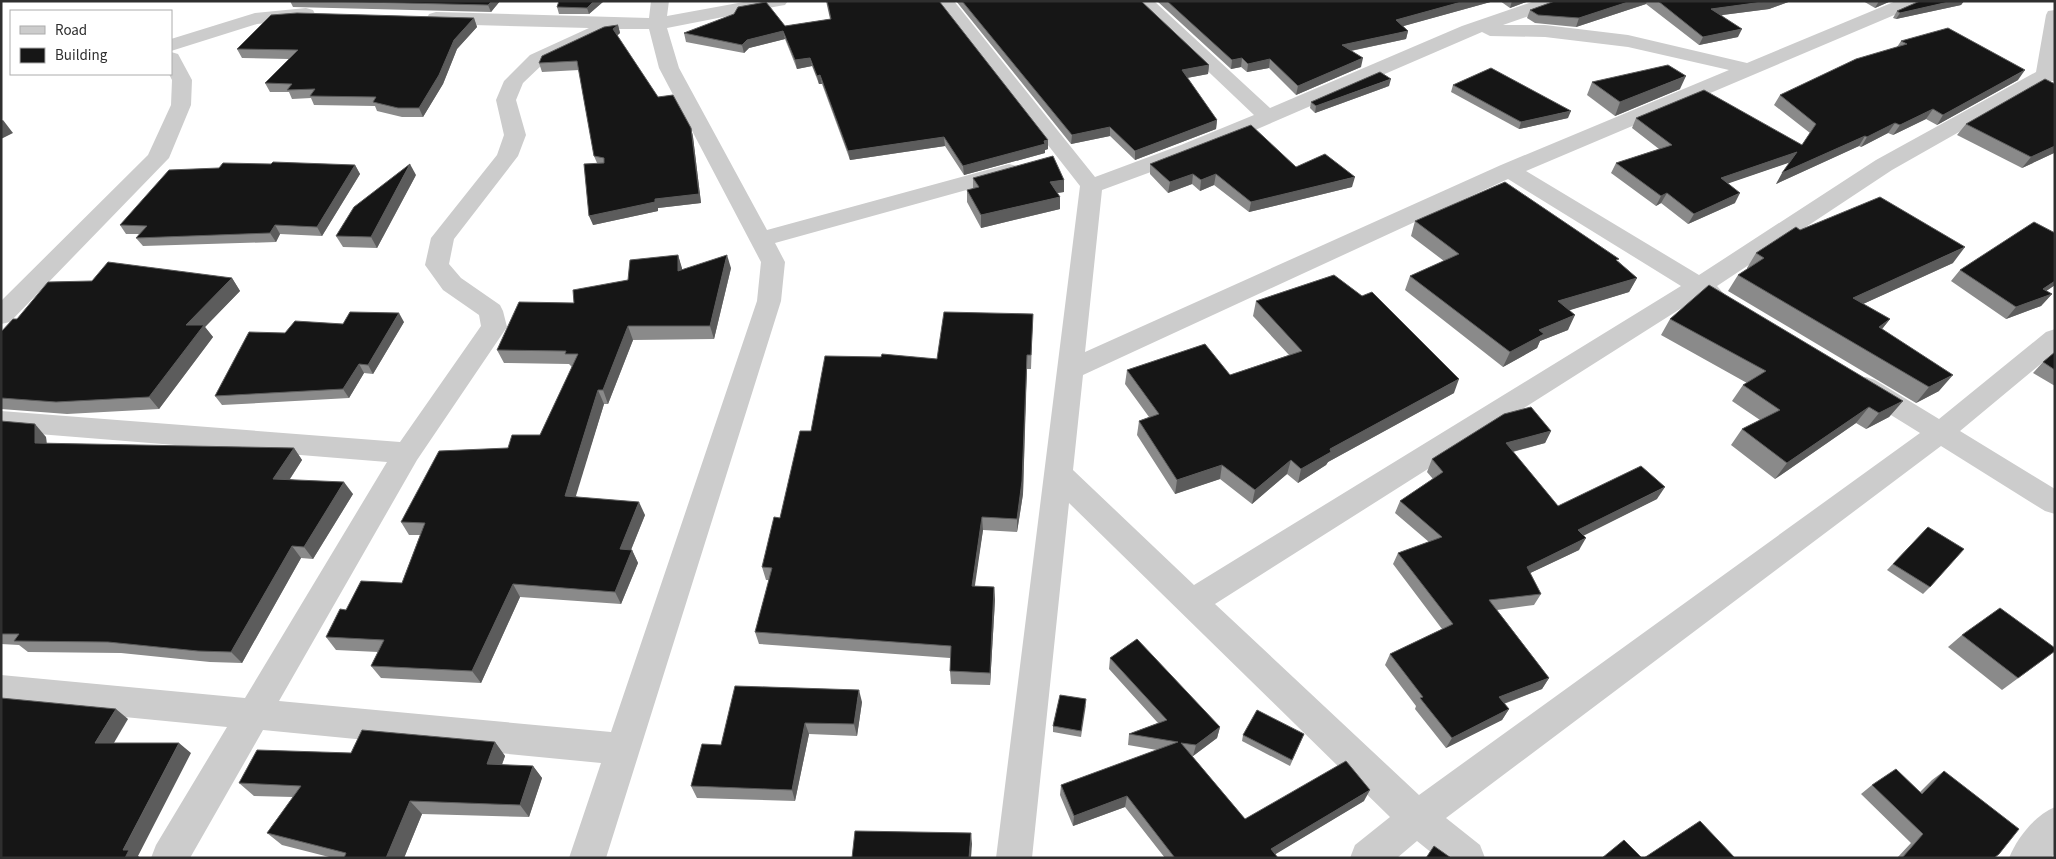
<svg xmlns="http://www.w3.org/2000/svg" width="2056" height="859" viewBox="0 0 2056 859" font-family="'Source Sans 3',sans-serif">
<rect width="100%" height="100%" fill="#fff"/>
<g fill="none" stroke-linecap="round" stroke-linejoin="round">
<!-- minor -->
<g fill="#ccc" fill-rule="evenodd">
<path d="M651 1H669L667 16 749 1H788L785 5 779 6 667 28 679 68 767 230 1009 164 1017 166 1020 171 1017 176 775 243 785 262 781 301 606 858H569L601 763 263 730 190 858H151L156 845 227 727 1 705V675L245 698 387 462 1 431V411L400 442 481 326 479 315 443 290 425 265 431 238 497 155 504 135 496 100 504 81 530 55 589 28 436 24 429 22 427 18 429 14 436 12 649 18ZM617 29H649L659 68 761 262 757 301 611 732 279 701 417 460 507 327 503 311 500 305 461 278 449 264 454 239 518 156 526 135 516 100 523 83 544 63Z"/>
<path d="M935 1H954L1095 177 1181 145 1254 115 1134 1H1154L1270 108 1462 26 1535 1H1563L1560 5 1503 25H1545L1628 35 1747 63 1896 1H1921L1918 5 1526 171 1699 275 1876 160 2036 72 2046 15 2048 11 2055 10V81H2049L1892 170 1717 286 1724 294 1721 300 1712 302 1699 297 1215 604 1419 795 1920 433 1857 394 1853 387 1857 380 1866 377 1875 380 1939 419 2046 332 2055 329V352L1960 431 2055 489V514L2045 511 1941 446 1446 818 1480 845 1485 858H1438L1417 841 1397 858H1350L1355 845 1390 817 1069 503 1032 858H996L1080 186ZM1482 32 1490 36 1545 37 1628 47 1729 70 1501 165 1085 352 1102 190 1197 155ZM1508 179 1681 286 1194 585 1073 470 1083 375Z"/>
<polygon points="306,8 313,10 315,14 313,18 257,24 171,51 171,39 255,13"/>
<polygon points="171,52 178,54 192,80 191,105 169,158 10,322 1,324 1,301 148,155 171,105 172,80 169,74 171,74"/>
<path d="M2055 807V853L2051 858H2009C2017 838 2034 816 2055 807Z"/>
</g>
</g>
<!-- wall -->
<g fill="#8a8a8a">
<polygon points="290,1 500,1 491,12 293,7"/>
<polygon points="604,1 589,14 559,14 557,7"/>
<polygon points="826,1 939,1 1048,149 1045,150 1045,153 964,175 945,146 850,160 822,84 819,84 812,66 797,69 785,39 749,48 744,53 686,42 684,33 785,26 830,19"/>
<polygon points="956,1 1141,1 1209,65 1208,74 1187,78 1217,120 1216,129 1135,160 1110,136 1071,144"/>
<polygon points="1157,1 1494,1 1403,26 1408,31 1406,39 1351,51 1361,67 1296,95 1269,68 1247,72 1241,67 1231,69"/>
<polygon points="1500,1 1529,1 1510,8"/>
<polygon points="1555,1 1791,1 1769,9 1722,15 1738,37 1699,45 1646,4 1576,27 1535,23 1527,18 1530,10"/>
<polygon points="1863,1 1891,1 1875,8"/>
<polygon points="1920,1 1964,1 1961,5 1896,19 1893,18 1897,11"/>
<polygon points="474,18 477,27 457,49 443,84 423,117 402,117 377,111 375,106 314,105 311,98 292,99 289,92 270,92 265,83 289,59 242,58 237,49"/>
<polygon points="618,25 620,33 617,36 658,97 691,128 693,137 701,203 658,208 658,211 593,225 597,163 594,156 579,70 542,72 539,63"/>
<polygon points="1901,41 2018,80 1937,125 1926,119 1893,135 1888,133 1861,147 1859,146 1776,184 1790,162 1728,183 1735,203 1688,224 1661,203 1656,206 1611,173 1616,163 1659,149 1632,128 1636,118 1802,145 1810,133 1774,105 1780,95 1897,47"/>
<polygon points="1592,82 1680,89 1615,116 1587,95"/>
<polygon points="2055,84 2055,154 2054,153 2022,168 1957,135 1966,124"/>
<polygon points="1453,85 1568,118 1519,129 1451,92"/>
<polygon points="1389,86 1315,113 1310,108 1311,102"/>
<polygon points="1150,164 1296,167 1352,187 1249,212 1214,185 1200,191 1192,184 1168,193 1150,174"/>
<polygon points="355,165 360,174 322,236 280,234 276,242 143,246 136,238 139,234 126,234 120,225"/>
<polygon points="416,175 377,248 343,247 336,236"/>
<polygon points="973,178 1064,180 1064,192 1057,193 1060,197 1060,209 981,228 967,202 967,190 973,189"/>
<polygon points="1415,221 1618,261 1637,278 1629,292 1569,310 1568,330 1540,341 1537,348 1503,367 1405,290 1410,276 1444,261 1411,236"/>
<polygon points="1800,230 1953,263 1863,304 1890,319 1882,329 1939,391 1916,403 1728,291 1738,275 1747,269 1747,268 1756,253"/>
<polygon points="2055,233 2055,285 2046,291 2052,294 2041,306 2006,319 1951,281 1960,270"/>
<polygon points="678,255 682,270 731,268 714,339 633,340 608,404 604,404 575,496 645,515 631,550 632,550 638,563 621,604 520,597 481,683 381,678 371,666 378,652 336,650 326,637 346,610 402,583 420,535 409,535 401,522 508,448 540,435 572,367 569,364 504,363 497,350 574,303 628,280"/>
<polygon points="232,278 240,291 205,327 213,337 159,409 67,414 1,409 1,332 17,319"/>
<polygon points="1256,301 1454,393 1328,462 1326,465 1298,483 1287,474 1252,504 1220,479 1175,494 1137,435 1139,421 1149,417 1125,384 1127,370 1230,375 1289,355 1253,316"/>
<polygon points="1033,314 1031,369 1027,369 1023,494 1017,532 983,530 974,586 994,587 995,600 990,685 951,684 950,671 950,658 759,644 755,632 769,580 766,580 762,567 811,431 937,359"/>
<polygon points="1670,319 1903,401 1889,417 1866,429 1856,423 1775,479 1731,445 1742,429 1760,420 1732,401 1743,385 1747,383 1661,335"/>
<polygon points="404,322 373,374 364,373 349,398 222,405 215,396 285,333 343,324"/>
<polygon points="2055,352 2055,386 2033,373 2043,362"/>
<polygon points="1,421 46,437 47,444 294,448 302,460 290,479 353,494 313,559 301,558 242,663 210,662 121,653 28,652 19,645 1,644"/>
<polygon points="1551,431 1545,443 1513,452 1558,506 1657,499 1583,535 1579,550 1530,573 1541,594 1534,605 1497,610 1549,678 1542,689 1504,704 1509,709 1502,720 1446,748 1415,709 1416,706 1385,665 1390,654 1442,629 1393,564 1398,553 1429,542 1395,513 1400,501 1433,479 1427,472 1432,459"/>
<polygon points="1928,527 1930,587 1923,594 1887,570"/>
<polygon points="1962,635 2055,651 2002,690 1948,647"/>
<polygon points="1110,658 1220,727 1217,738 1193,756 1192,756 1245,819 1364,801 1275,854 1278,858 1165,858 1125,807 1073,826 1060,795 1061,785 1157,750 1128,745 1129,734 1158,723 1109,669"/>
<polygon points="862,702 857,736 809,734 795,801 697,798 691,786 721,745"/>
<polygon points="1086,705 1081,737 1053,732 1053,726"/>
<polygon points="1304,734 1290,766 1242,741 1243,735"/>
<polygon points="495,742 505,756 502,765 533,766 542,778 529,817 422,814 404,858 333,858 282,845 267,833 293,797 254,796 239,783 351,753"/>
<polygon points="1944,771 1994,858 1897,858 1911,843 1861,794 1872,785 1920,792 1932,780"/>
</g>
<!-- shaded-wall -->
<g fill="#5c5c5c">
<polygon points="492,1 500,1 491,12 488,5"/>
<polygon points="594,1 604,1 589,14 587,8"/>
<polygon points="1465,1 1494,1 1393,29 1396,20"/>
<polygon points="1512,1 1529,1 1510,8"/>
<polygon points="1631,1 1647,1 1646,4 1576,27 1579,18"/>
<polygon points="1770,1 1791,1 1769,9 1707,17 1711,9"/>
<polygon points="1879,1 1891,1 1875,8"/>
<polygon points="1953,1 1964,1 1961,5 1896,19 1900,13"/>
<polygon points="474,18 477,27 457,49 443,84 423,117 419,108 454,40"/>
<polygon points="618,25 620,33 615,37 613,29"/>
<polygon points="1742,29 1738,37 1699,45 1703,37"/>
<polygon points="783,31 785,39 749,48 744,53 742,45 747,40"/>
<polygon points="1408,31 1406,39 1340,53 1342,45"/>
<polygon points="810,58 812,66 797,69 795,60"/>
<polygon points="1242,58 1241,67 1231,69 1232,60"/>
<polygon points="1363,58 1361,67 1296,95 1298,86"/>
<polygon points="1270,59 1269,68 1247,72 1248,64"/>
<polygon points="1209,65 1208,74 1181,79 1182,70"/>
<polygon points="2025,70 2018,80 1937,125 1943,115"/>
<polygon points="820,75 822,84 819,84 817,76"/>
<polygon points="1686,76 1680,89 1615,116 1620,102"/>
<polygon points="1391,79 1389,86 1315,113 1316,106"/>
<polygon points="1933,109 1926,119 1893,135 1900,125"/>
<polygon points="1571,111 1568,118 1519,129 1521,122"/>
<polygon points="3,120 13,133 1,139 1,121"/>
<polygon points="1217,120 1216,129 1135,160 1135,151"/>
<polygon points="1895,123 1888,133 1861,147 1867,137"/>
<polygon points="1110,127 1110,136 1071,144 1072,135"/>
<polygon points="691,128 693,137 701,203 658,208 658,211 593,225 589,216 655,199"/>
<polygon points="1865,136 1859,146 1776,184 1782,173"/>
<polygon points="944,137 945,146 850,160 848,151"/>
<polygon points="1048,140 1048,149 1045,150 1045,153 964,175 963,166"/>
<polygon points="2055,146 2055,152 2054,153 2022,168 2031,157"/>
<polygon points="1797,152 1791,162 1715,188 1721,178"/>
<polygon points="410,164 416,175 377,248 371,237"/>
<polygon points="355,165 360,174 322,236 317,227"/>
<polygon points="1193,174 1192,184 1168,193 1170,182"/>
<polygon points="1216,174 1214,185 1200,191 1201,180"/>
<polygon points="1355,177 1352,187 1249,212 1251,202"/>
<polygon points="1064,180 1064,192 1050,194 1050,182"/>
<polygon points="1667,193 1661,203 1656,206 1661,196"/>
<polygon points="1740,193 1735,203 1688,224 1694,214"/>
<polygon points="1060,197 1060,209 981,228 981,215"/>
<polygon points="275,225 280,234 276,242 270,233"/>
<polygon points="1965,247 1953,263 1841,314 1853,298"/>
<polygon points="678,255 682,268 682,285 678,271"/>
<polygon points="727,255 731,268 714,339 710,326"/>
<polygon points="232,278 240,291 205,327 213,337 159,409 149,397 186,325"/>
<polygon points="1637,278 1629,292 1551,316 1558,301"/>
<polygon points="2055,281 2055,285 2033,300 2043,289"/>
<polygon points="2052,294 2041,306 2006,319 2016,307"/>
<polygon points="399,313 404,322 373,374 368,365"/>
<polygon points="1575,315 1568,330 1540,341 1537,348 1503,367 1510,352 1539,330"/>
<polygon points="1890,319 1878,334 1879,327"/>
<polygon points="628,326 633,340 608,404 603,390"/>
<polygon points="1027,355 1023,494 1017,532 1017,519"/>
<polygon points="359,364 364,373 349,398 343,389"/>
<polygon points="1953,375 1939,391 1916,403 1929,387"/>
<polygon points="1459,379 1454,393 1328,462 1326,465 1298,483 1301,469 1330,449"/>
<polygon points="598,390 604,404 572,509 565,496"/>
<polygon points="1903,401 1889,417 1866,429 1879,413"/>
<polygon points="1869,407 1856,423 1775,479 1787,463"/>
<polygon points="35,424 46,437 47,455 35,443"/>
<polygon points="1551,431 1545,443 1500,455 1506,443"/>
<polygon points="294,448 302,460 282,491 273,479"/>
<polygon points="1291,460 1287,474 1252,504 1255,490"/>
<polygon points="1222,465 1220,479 1175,494 1177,480"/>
<polygon points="344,482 353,494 313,559 304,547"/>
<polygon points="1665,487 1657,499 1571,542 1578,530"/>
<polygon points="639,502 645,515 626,562 620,549"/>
<polygon points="982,517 983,530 973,599 972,586"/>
<polygon points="1586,538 1579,550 1520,578 1527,567"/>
<polygon points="292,546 301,558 242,663 231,652"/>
<polygon points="632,550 638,563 621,604 615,592"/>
<polygon points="513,584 520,597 481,683 472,671"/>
<polygon points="994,587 995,600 990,685 990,673"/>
<polygon points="1549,678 1542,689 1492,708 1499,697"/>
<polygon points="859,690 862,702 857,736 854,724"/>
<polygon points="116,709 128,719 108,753 95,743"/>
<polygon points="1509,709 1502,720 1446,748 1452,738"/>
<polygon points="805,723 809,734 795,801 792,790"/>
<polygon points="1220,727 1217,738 1193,756 1196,745"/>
<polygon points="495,742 505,756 497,777 487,764"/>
<polygon points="179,743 191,753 138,856 141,858 125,858 123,850"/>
<polygon points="533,766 542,778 529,817 520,805"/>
<polygon points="1370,790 1364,801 1269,858 1271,849"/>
<polygon points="1127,796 1125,807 1073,826 1074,816"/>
<polygon points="410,801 422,814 404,858 386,858"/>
<polygon points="971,833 972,844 971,858 969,858"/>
</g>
<!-- building -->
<g fill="#161616" stroke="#5c5c5c">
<polygon points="321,1 492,1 488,5"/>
<polygon points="559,1 594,1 587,8 557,7"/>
<polygon points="827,1 939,1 1048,140 1044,141 1045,144 963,166 944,137 848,151 820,75 817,76 810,58 795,60 783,31 747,40 742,45 684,33 734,14 738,7 766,2 785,26 831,19"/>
<polygon points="962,1 1141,1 1209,65 1182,70 1217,120 1135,151 1110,127 1072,135"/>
<polygon points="1167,1 1465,1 1396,20 1408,31 1342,45 1363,58 1298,86 1270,59 1248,64 1242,58 1232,60"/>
<polygon points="1555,1 1631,1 1579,18 1538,15 1530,10"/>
<polygon points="1658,1 1770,1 1711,9 1742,29 1703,37"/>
<polygon points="1920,1 1953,1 1900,13 1897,11"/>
<polygon points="297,13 474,18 454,40 439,75 419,108 398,108 373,102 376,97 310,96 315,89 287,90 292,84 265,83 298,50 237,49 271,15"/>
<polygon points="618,25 613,29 658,97 673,95 691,128 699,194 655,199 655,202 589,216 584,164 604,163 604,158 594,156 577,61 539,63 542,56 604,27"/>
<polygon points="1948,28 2025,70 1943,115 1933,109 1900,125 1895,123 1867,137 1865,136 1782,173 1797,152 1721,178 1740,193 1694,214 1667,193 1661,196 1616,163 1672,145 1636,118 1704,90 1802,145 1816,124 1780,95 1856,59 1907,44 1901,41"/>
<polygon points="1668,65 1686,76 1620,102 1592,82"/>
<polygon points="1491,68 1571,111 1521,122 1453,85"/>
<polygon points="1380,72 1391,79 1316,106 1311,102"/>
<polygon points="2045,79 2055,84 2055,146 2031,157 1966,124"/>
<polygon points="1251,125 1296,167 1325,154 1355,177 1251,202 1216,174 1201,180 1193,174 1170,182 1150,164"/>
<polygon points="1053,156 1064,180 1050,182 1060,197 981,215 967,190 979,187 973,178"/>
<polygon points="273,162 355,165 317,227 275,225 270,233 136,238 147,226 120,225 169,170 219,168 223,163 271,164"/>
<polygon points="410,164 371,237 336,236 354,207"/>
<polygon points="1505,182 1619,259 1616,260 1637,278 1558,301 1575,315 1539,330 1544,334 1510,352 1410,276 1459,254 1415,221"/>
<polygon points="1880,197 1965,247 1853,298 1890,319 1879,327 1953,375 1929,387 1738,275 1764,258 1756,253 1796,227 1800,230"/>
<polygon points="2034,222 2055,233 2055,281 2043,289 2052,294 2016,307 1960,270"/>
<polygon points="678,255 678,271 727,255 710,326 628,326 603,390 598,390 565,496 639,502 620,549 632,550 615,592 513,584 472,671 371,666 384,640 326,637 340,609 346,610 361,581 402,583 425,523 401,522 439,451 508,448 512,435 540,435 578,354 565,354 566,351 497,350 519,302 574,303 573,290 628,280 630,260"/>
<polygon points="108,262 232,278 186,325 204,325 149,397 56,402 1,398 1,332 13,319 17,319 48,282 92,281"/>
<polygon points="1334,275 1362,296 1372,292 1459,379 1330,449 1331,452 1301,469 1291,460 1255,490 1222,465 1177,480 1139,421 1159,414 1127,370 1205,344 1230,375 1302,351 1256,301"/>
<polygon points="1709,285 1903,401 1879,413 1869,407 1787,463 1742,429 1780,410 1743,385 1766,371 1670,319"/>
<polygon points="350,312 399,313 368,365 359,364 343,389 215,396 249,332 285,333 295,321 343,324"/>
<polygon points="944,312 1033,314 1031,355 1027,355 1022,481 1017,519 982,517 972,586 994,587 990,673 950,671 951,646 755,632 772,568 762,567 774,517 780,518 800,431 811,431 825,356 881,357 882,354 937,359"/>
<polygon points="2055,352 2055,370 2043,362"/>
<polygon points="1531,407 1551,431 1506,443 1558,506 1641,466 1665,487 1578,530 1586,538 1527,567 1541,594 1489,600 1549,678 1499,697 1509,709 1452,738 1420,698 1423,697 1390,654 1453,624 1398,553 1442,537 1400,501 1443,472 1432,459 1504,414"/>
<polygon points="1,421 35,424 35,443 294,448 273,479 344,482 304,547 292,546 231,652 198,651 108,642 14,641 19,634 1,634"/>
<polygon points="1928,527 1964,549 1930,587 1893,564"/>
<polygon points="2000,608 2055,648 2055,651 2018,678 1962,635"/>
<polygon points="1137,639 1220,727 1196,745 1181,743 1245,819 1346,761 1370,790 1271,849 1278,858 1175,858 1127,796 1074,816 1061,785 1178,742 1129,734 1167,720 1110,658"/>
<polygon points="735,686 859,690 854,724 805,723 792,790 691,786 702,744 721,745"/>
<polygon points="1060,695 1086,699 1081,731 1053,726"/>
<polygon points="1,698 116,709 95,743 179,743 123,850 129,850 125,858 1,858"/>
<polygon points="1257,710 1304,734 1292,760 1243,735"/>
<polygon points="362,730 495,742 487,764 533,766 520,805 410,801 386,858 344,858 346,853 267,833 301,786 239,783 257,750 351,753"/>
<polygon points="1896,769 1922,794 1944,771 2019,829 1999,854 1994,858 1902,858 1923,834 1872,785"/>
<polygon points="1700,821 1735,858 1644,858"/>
<polygon points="855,831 971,833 969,858 852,858"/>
<polygon points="1624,840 1642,858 1602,858"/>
<polygon points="1434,846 1451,858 1426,858"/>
</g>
<!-- border -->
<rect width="2056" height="859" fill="none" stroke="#2f2f2f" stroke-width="5"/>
<!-- legend -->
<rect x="10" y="10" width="162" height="65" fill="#ffffff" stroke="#acacac"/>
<rect x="20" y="26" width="25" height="8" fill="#cccccc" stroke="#acacac"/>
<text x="55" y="35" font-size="15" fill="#2f2f2f">Road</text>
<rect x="20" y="48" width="25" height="15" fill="#161616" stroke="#acacac"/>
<text x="55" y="60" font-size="15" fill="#2f2f2f">Building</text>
</svg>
